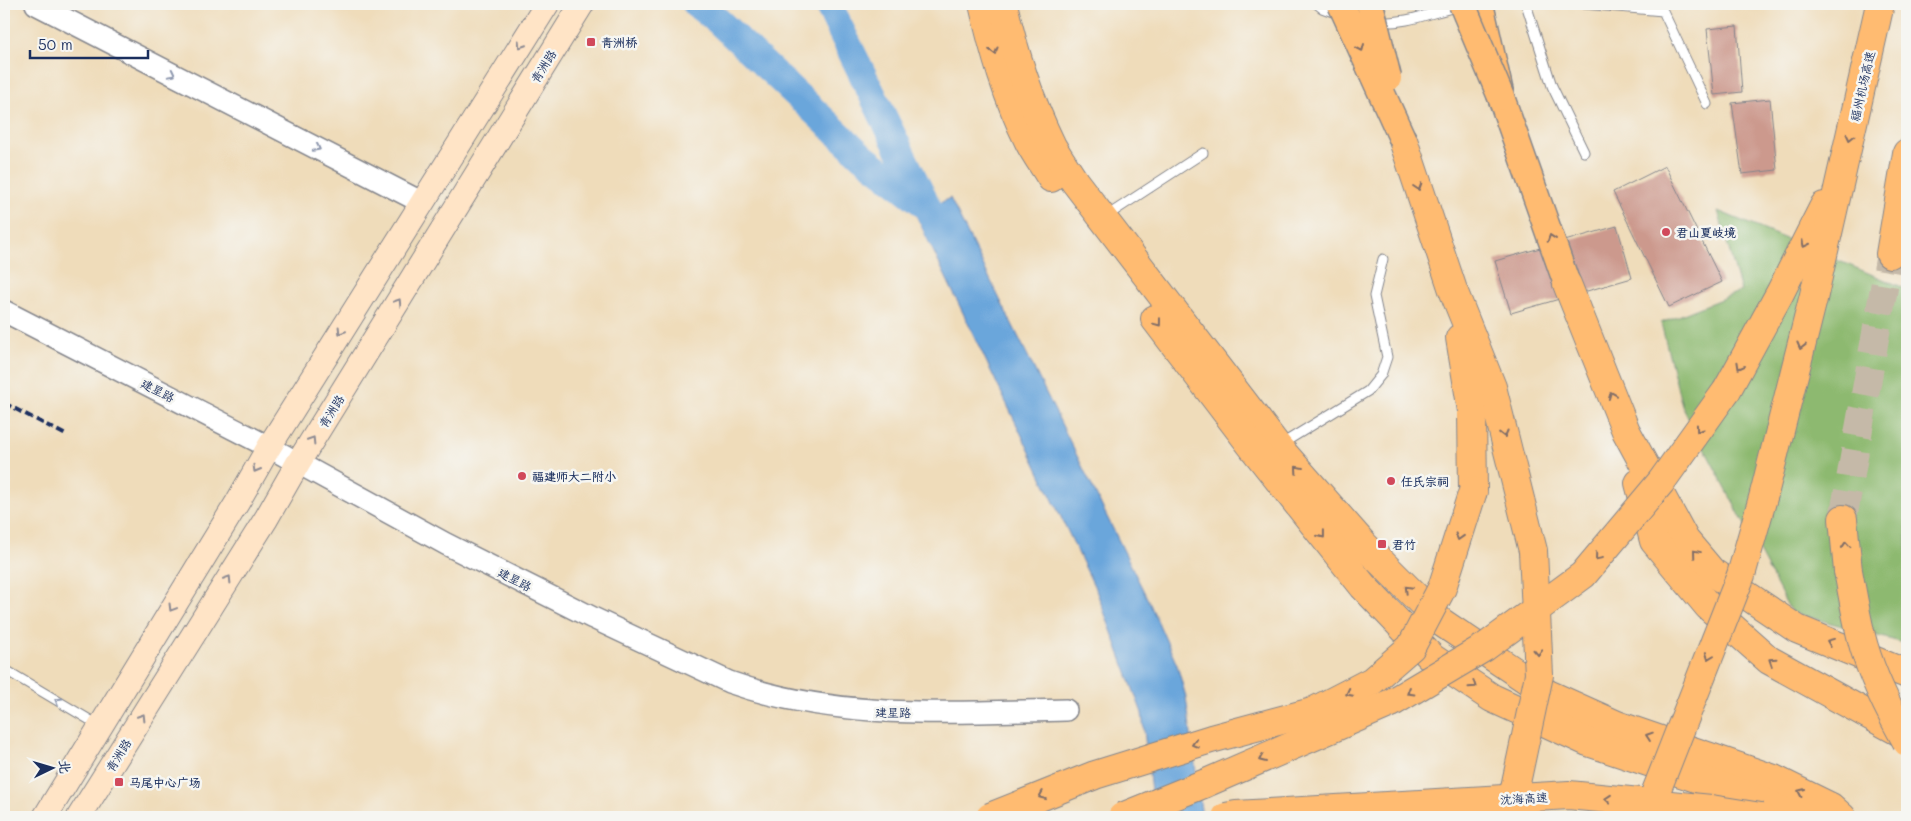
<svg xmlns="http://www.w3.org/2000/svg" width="1911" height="821" viewBox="0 0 1911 821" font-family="Mali,'LXGW WenKai TC',sans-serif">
<rect width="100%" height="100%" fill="#f6f6f2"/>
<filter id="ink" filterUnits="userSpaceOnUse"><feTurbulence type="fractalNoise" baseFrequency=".02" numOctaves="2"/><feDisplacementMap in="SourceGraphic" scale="10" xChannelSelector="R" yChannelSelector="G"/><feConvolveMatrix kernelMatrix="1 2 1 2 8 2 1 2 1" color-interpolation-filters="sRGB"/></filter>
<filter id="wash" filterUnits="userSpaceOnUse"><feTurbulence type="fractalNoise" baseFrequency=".0096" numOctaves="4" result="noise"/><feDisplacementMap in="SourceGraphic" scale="20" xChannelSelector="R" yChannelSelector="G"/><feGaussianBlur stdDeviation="1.12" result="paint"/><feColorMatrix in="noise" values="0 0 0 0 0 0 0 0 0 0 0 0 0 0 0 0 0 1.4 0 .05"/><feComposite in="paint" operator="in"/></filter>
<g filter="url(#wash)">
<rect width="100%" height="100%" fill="#efdcba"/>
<!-- forest -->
<polygon fill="#8db970" stroke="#547467" points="1718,211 1907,289 1907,644 1791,612 1682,406 1661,323 1741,291"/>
<!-- water -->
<polygon fill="#6aa6db" stroke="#426a9c" points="950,198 1150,604 1177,665 1186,697 1202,817 1154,817 1142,713 1096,590 916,215"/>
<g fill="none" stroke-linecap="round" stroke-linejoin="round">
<!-- river -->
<g stroke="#6aa6db" stroke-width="28">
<polyline points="696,4 717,20 863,157 924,204"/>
<polyline points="828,4 945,243"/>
</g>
</g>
<g id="blocks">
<!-- building -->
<g fill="#cc998d">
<polygon points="1737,26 1742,92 1714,95 1707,29"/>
<polygon points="1770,99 1777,170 1742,174 1732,103"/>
<polygon points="1665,166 1722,282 1669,307 1613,192"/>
<polygon points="1617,226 1632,278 1511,313 1495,261"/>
</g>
</g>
</g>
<g filter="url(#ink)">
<use href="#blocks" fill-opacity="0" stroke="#85868c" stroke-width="1"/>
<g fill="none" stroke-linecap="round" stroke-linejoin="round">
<!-- motorway-tunnel -->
<polyline stroke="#c5b9a8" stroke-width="28" stroke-dasharray="28 14" stroke-linecap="butt" points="1843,519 1890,254"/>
<defs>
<g id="service">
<polyline points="1317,4 1322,8 1341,15"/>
<polyline points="1526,4 1552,86 1584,152"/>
<polyline points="1584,4 1663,11 1707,104"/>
<path d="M1378 22C1408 24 1431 12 1460 6"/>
<polyline points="1105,217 1203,153"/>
<polyline points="1280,445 1368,391 1381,375 1387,357 1374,296 1383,259"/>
<polyline points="4,669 100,726"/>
</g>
<g id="tertiary">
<polyline points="36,4 421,202"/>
<path d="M4 311 269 447 446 544 593 618 729 682C839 721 952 712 1066 710"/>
</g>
<g id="secondary">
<polyline points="45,817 237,503 269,447 547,4"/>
<polyline points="79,817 266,519 298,463 582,4"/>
</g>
<polyline id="primary" points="1480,4 1501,97 1567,284"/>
<g id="trunk">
<path d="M983 4C994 52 1007 98 1029 142 1035 154 1044 166 1051 178"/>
<path d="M1003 4C1014 53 1030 101 1052 146 1059 158 1067 170 1075 182L1278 447 1364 545 1441 622 1548 694 1617 725 1774 779 1831 807 1842 817"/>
<polyline points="1155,319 1254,449 1363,586 1432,658 1492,698 1588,742 1756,798 1795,817"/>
</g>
<g id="motorway">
<polyline points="1403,140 1453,290 1492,387 1533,551"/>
<polyline points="1890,254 1907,153"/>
<polyline points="1567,284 1626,431 1685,540 1712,572 1797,629 1907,674"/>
<polyline points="1460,338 1472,411 1473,491"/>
<polyline points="1727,390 1780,293 1824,206"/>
<polyline points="1639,483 1654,541 1708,606 1769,660 1907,736"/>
<polyline points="1764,494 1813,299 1880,4"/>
<polyline points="1843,519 1848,571"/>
</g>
</defs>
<!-- service casing -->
<use href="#service" stroke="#85868c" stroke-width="11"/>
<!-- tertiary casing -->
<use href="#tertiary" stroke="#85868c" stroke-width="24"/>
<!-- secondary casing -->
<use href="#secondary" stroke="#85868c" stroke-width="26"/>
<!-- primary casing -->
<use href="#primary" stroke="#85868c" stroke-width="29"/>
<!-- trunk casing -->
<use href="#trunk" stroke="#85868c" stroke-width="30"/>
<!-- motorway casing -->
<use href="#motorway" stroke="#85868c" stroke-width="30"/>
<!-- service -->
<use href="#service" stroke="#fff" stroke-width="9"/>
<!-- tertiary -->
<use href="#tertiary" stroke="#fff" stroke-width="21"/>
<!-- secondary -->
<use href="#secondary" stroke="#ffe4c6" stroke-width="24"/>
<!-- primary -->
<use href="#primary" stroke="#ffbb71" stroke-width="26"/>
<!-- trunk -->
<use href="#trunk" stroke="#ffbb71" stroke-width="28"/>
<!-- motorway -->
<use href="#motorway" stroke="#ffbb71" stroke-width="28"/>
<!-- rail -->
<polyline stroke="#1b2f5e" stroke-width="4" stroke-dasharray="8 4" stroke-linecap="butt" points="4,403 68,436"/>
<defs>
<g id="primary-bridge">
<polyline points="1341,4 1403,140"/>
<polyline points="1370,4 1388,78"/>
<polyline points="1462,4 1501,97"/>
</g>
<g id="motorway-bridge">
<path d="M1848 571C1853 596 1857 623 1864 647 1874 681 1890 712 1907 742"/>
<polyline points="990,817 1095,775 1211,739 1312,712 1372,681 1411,647 1442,588 1473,491"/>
<polyline points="1122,817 1206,783 1391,703 1485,647 1583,575 1661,482 1727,390"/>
<polyline points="1226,817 1236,815 1569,795 1711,809 1761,817"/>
<polyline points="1512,817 1513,797 1539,675 1533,551"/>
<polyline points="1646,817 1741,575 1764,494"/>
</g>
</defs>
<!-- primary-bridge casing -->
<use href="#primary-bridge" stroke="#85868c" stroke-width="29" stroke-linecap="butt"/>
<!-- motorway-bridge casing -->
<use href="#motorway-bridge" stroke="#85868c" stroke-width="30" stroke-linecap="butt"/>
<!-- primary-bridge -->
<use href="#primary-bridge" stroke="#ffbb71" stroke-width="26"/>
<!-- motorway-bridge -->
<use href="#motorway-bridge" stroke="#ffbb71" stroke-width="28"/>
</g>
<!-- one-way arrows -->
<defs><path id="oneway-chevron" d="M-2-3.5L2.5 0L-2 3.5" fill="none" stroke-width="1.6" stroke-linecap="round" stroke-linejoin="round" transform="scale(1.25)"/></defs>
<g stroke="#8d8a92">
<use href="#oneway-chevron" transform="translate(521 45) rotate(122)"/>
<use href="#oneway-chevron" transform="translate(398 302) rotate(-58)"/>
<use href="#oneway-chevron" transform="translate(341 331) rotate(122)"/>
<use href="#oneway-chevron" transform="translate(312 440) rotate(-58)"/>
<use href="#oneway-chevron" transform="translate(256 469) rotate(120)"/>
<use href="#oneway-chevron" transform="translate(228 579) rotate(-58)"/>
<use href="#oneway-chevron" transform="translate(172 608) rotate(121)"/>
<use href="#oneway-chevron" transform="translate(142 717) rotate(-58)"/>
</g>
<g stroke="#826e67">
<use href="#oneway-chevron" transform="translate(1361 48) rotate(66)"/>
<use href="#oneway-chevron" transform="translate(994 51) rotate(75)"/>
<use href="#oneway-chevron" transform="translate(1850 137) rotate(103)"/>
<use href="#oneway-chevron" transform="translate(1418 187) rotate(72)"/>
<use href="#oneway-chevron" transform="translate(1551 238) rotate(-109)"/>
<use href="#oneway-chevron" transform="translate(1805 244) rotate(117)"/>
<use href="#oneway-chevron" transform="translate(1158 323) rotate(53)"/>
<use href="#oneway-chevron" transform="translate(1801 346) rotate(104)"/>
<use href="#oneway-chevron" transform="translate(1740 366) rotate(119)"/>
<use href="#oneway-chevron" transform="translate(1612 395) rotate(-112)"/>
<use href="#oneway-chevron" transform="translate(1699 429) rotate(126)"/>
<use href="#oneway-chevron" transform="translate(1504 434) rotate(76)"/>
<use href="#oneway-chevron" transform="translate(1298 469) rotate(-131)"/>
<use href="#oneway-chevron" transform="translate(1322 535) rotate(52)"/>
<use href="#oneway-chevron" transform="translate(1459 537) rotate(107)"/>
<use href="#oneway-chevron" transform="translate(1846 545) rotate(-95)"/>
<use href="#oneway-chevron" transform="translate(1696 553) rotate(-130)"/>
<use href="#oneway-chevron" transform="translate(1598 557) rotate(130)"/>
<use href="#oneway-chevron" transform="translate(1408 589) rotate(-135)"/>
<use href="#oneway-chevron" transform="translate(1830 642) rotate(-158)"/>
<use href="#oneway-chevron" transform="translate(1538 652) rotate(87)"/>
<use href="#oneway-chevron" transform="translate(1709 656) rotate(111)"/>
<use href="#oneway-chevron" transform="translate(1772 661) rotate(-147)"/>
<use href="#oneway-chevron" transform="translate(1473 685) rotate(34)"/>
<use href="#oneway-chevron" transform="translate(1410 692) rotate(149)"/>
<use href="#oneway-chevron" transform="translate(1349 693) rotate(153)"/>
<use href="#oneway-chevron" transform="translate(1649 736) rotate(-161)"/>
<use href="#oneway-chevron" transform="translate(1195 744) rotate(163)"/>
<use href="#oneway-chevron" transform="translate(1262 759) rotate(157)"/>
<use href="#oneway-chevron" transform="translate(1801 792) rotate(-155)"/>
<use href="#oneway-chevron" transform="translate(1042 796) rotate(158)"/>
<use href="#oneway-chevron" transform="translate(1608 799) rotate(-175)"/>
</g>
<g stroke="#8d97ae">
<use href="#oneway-chevron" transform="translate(172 74) rotate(27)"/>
<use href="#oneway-chevron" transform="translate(317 148) rotate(27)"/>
<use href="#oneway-chevron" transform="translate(58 701) rotate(-149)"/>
</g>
</g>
<!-- markers -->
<g fill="#d1495b" stroke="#f6f6f2" stroke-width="2">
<rect x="586" y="37" width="10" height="10" rx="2.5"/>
<circle cx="1666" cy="232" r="5"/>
<circle cx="522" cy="476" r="5"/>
<circle cx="1391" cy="481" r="5"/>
<rect x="1377" y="539" width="10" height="10" rx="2.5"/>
<rect x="114" y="777" width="10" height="10" rx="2.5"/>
</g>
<g text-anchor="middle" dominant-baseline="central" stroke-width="5" stroke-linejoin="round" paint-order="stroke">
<!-- poi labels -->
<g font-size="12" font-weight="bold" fill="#1b2f5e" stroke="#f6f6f2" text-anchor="start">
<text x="601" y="42">青洲桥</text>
<text x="1676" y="232">君山夏岐境</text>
<text x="532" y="476">福建师大二附小</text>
<text x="1401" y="481">任氏宗祠</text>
<text x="1392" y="544">君竹</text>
<text x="129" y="782">马尾中心广场</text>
</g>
<!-- street labels -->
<g font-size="12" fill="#1b2f5e" stroke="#f6f6f2">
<text transform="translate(543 66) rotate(-58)">青洲路</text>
<text transform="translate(1862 86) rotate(-77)">福州机场高速</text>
<text transform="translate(158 390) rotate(27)">建星路</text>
<text transform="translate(331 411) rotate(-58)">青洲路</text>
<text transform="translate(515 579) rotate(27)">建星路</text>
<text transform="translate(893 712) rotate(1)">建星路</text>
<text transform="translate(118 755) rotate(-58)">青洲路</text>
<text transform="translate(1524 798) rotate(-3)">沈海高速</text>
</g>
</g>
<!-- margin -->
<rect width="1911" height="821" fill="none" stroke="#f6f6f2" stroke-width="20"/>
<!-- north arrow -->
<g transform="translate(52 768) rotate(85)" stroke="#f6f6f2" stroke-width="4" paint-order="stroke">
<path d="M0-4L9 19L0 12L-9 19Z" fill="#1b2f5e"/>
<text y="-8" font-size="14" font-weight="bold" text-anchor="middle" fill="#1b2f5e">北</text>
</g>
<!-- scale -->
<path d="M30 50v8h118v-8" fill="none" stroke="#1b2f5e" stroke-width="2.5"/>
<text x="38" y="50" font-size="15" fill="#1b2f5e" stroke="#f6f6f2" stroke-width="4" paint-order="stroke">50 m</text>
</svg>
